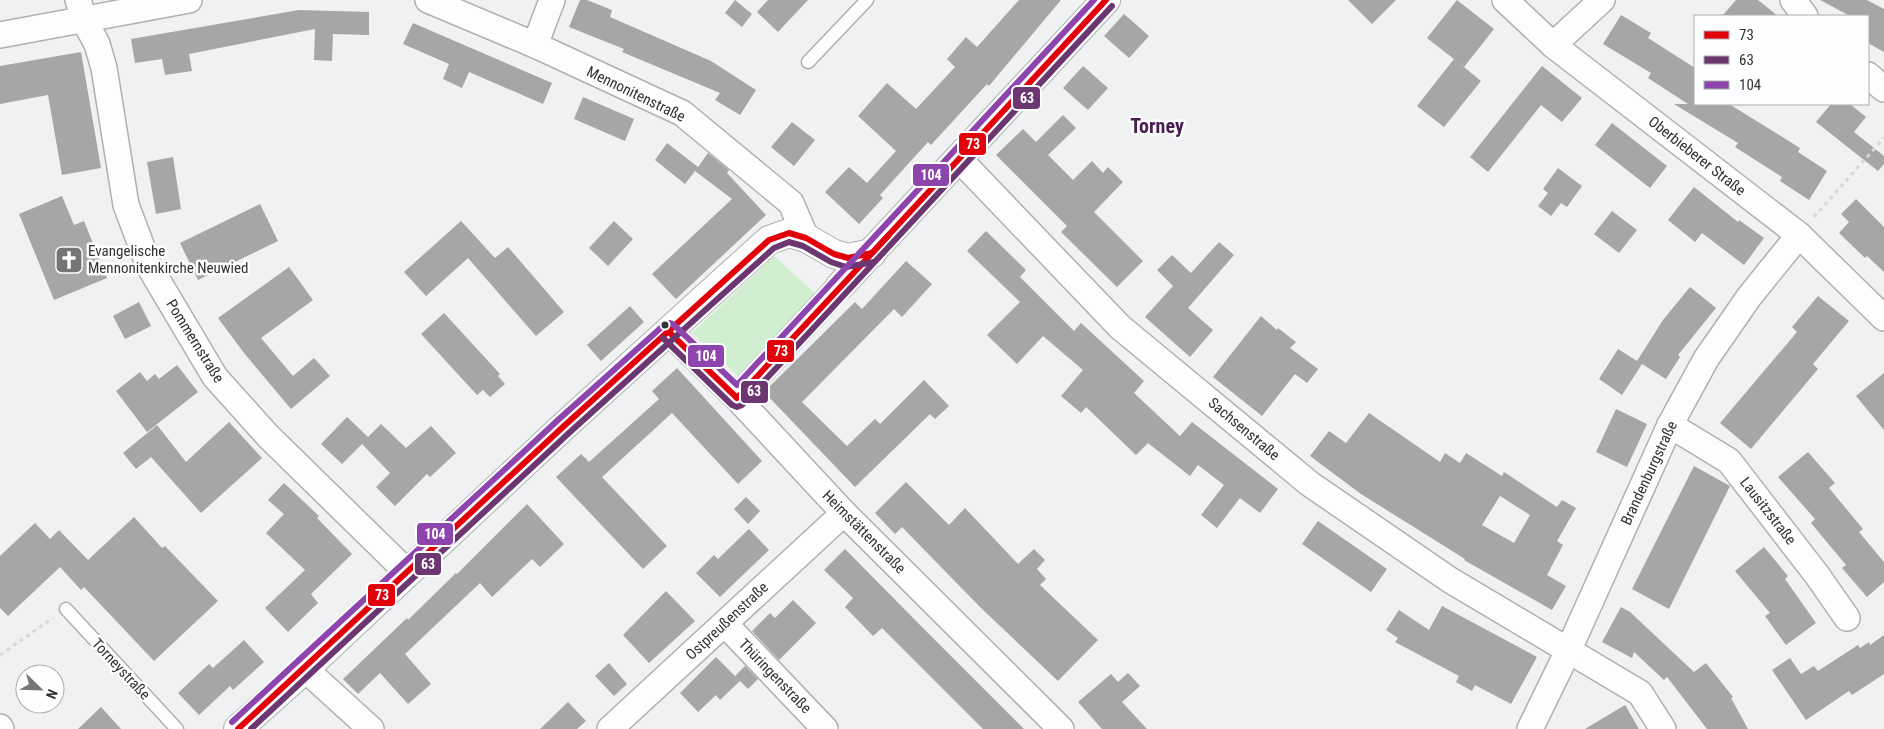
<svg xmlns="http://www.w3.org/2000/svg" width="1884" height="729" viewBox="0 0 1884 729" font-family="'Roboto Condensed',sans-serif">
<rect width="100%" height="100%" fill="#f0f1f2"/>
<!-- green -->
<polygon fill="#d2eed0" points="774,256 820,298 743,381 692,333"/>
<!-- building -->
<g fill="#a6a6a6" fill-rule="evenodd">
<polygon points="580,0 587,0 612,10 610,17 711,61 756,90 740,115 715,100 720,93 622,52 624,49 569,27"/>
<polygon points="735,0 752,14 742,27 725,13"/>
<polygon points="768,0 808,0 778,32 757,12"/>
<polygon points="1019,0 1061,0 989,86 987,84 931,145 928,142 880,195 883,198 859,224 825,192 849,167 867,183 896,151 858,116 887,83 916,109 955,67 947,59 966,37 977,47"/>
<polygon points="1348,0 1396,0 1372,24"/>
<polygon points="1457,0 1494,29 1464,67 1427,38"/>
<polygon points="1736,0 1758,0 1778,16 1722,16"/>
<polygon points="1820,0 1867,0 1884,9 1884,52 1868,43 1868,16 1850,16"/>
<polygon points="299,10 369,12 369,35 333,34 332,61 314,60 315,29 189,54 192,71 165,75 162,59 135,63 131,39"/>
<polygon points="1124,14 1149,36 1129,58 1104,36"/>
<polygon points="1621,15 1651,33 1648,38 1695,68 1695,104 1729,104 1800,148 1798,152 1827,171 1809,200 1780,181 1782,177 1735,147 1738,143 1674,104 1688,104 1648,78 1651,73 1603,44"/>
<polygon points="413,23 552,83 543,104 469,72 462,88 443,79 449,64 403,44"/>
<polygon points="81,52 101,168 62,175 48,95 0,104 0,66"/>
<polygon points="1454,59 1481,81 1444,127 1417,106"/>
<polygon points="1083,66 1108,88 1088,110 1063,88"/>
<polygon points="1542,66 1582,98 1562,122 1541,105 1488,172 1470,157"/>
<polygon points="583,97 634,119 625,141 574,119"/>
<polygon points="1831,104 1850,104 1866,117 1854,132 1884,156 1884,164 1878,171 1816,122"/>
<polygon points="1063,115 1076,128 1048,155 1073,180 1092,161 1103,173 1108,167 1123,182 1094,212 1143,261 1117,287 1061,232 1067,226 996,155 1023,129 1036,142"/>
<polygon points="792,122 815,140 794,166 771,147"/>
<polygon points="1612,123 1667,166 1650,188 1595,145"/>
<polygon points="667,143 698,167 708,153 729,170 727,173 766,215 676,299 652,274 732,199 695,171 685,184 655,160"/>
<polygon points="173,157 181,209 156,214 147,162"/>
<polygon points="1558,168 1582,186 1567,207 1561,203 1551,216 1538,206 1548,193 1543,189"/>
<polygon points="1694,187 1738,222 1739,220 1764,238 1744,265 1702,233 1695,242 1668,220"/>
<polygon points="62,196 74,225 84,221 107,278 54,300 19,214"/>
<polygon points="1856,199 1884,227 1884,272 1867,256 1865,258 1839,233 1849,222 1841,214"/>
<polygon points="260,204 278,241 198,280 180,243"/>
<polygon points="1612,211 1637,230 1619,253 1594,234"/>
<polygon points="461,221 495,258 508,247 564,312 536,336 468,258 426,296 404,272"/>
<polygon points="614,221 633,239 608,266 589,248"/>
<polygon points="986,231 1026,270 1020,277 1074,331 1081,323 1144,381 1134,393 1180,436 1192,422 1278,489 1260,513 1240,498 1217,528 1201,515 1224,485 1198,465 1190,476 1148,443 1136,455 1086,407 1081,413 1061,396 1083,370 1043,336 1017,364 987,335 1020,302 967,251"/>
<polygon points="1219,242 1234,255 1188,308 1213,330 1190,357 1145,317 1173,286 1157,270 1172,255 1191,273"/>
<polygon points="906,261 932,284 902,317 894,309 802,402 847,446 875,419 880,424 924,380 949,406 935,419 930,414 855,487 764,392 855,302 862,309"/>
<polygon points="289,267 313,300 261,338 293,376 314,358 330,376 291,409 244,353 218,318"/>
<polygon points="1690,287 1716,308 1678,355 1680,357 1666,379 1642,364 1622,395 1599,379 1618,349 1637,361 1663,320"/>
<polygon points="1818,296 1849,321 1813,364 1818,369 1751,449 1720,423 1797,332 1792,327"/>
<polygon points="139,302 151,326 125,339 113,316"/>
<polygon points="630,306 644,322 601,361 587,345"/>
<polygon points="444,313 500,374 498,376 505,384 490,397 483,390 477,395 421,334"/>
<polygon points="1261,316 1277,330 1278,328 1296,342 1290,348 1318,369 1307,383 1295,374 1262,416 1213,377"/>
<polygon points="177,365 198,392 147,432 116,391 140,372 147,381 155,374 159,379"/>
<polygon points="677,368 762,461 738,484 672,413 602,477 667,546 643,569 556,477 581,454 589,462 659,399 652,391"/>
<polygon points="1884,373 1884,430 1856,396"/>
<polygon points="1616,409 1647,424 1627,467 1596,452"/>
<path d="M1369 413 1440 462 1445 453 1460 463 1466 453 1502 476 1504 472 1557 507 1562 500 1576 508 1557 541 1563 545 1547 575 1566 586 1552 610 1464 560 1465 559 1361 494 1310 456 1329 431 1346 443ZM1500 496 1530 515 1514 543 1482 525Z"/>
<polygon points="347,417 368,437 381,424 406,448 431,426 456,453 430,477 427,474 395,506 376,487 390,473 362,444 342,464 321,444"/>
<polygon points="229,422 262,458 201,513 151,457 136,469 123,453 157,425 186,462"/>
<polygon points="1808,452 1835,483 1829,488 1863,529 1859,532 1884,562 1884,582 1867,597 1842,568 1846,565 1811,523 1815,519 1778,477"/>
<polygon points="1694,466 1730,486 1669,609 1632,589"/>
<polygon points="906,482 949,525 965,508 1018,564 1034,549 1045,560 1037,569 1046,579 1040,585 1098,640 1058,681 980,607 902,527 895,534 875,513"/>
<polygon points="284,483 319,516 317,518 352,554 311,594 318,603 288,632 265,608 305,570 266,533 284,514 268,500"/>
<polygon points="746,497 760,511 748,524 734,509"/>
<polygon points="527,504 564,544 540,567 532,559 492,597 480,583 405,654 431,684 408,704 380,673 358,694 343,679 407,618 408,620 456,573 457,574"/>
<polygon points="134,517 162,548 165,546 218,601 154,661 84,587 81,590 60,567 8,616 0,608 0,556 35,523 50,539 59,530 88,560"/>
<polygon points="1318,521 1387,569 1371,592 1302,544"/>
<polygon points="749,529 769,550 720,597 696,573 714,555 718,559"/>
<polygon points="1764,547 1788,576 1785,579 1816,623 1786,645 1765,616 1770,613 1735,571"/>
<polygon points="845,549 922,627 1024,729 983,729 882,628 873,636 845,607 853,598 824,570"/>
<polygon points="666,591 695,621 649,663 623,635"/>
<polygon points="793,600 816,623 779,660 752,631 770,613 775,618"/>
<polygon points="1442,606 1537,657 1511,704 1475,685 1472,691 1456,682 1459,676 1395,642 1398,638 1386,630 1399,610 1429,630"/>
<polygon points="1621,607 1630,612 1694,672 1706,663 1733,697 1731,698 1748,729 1707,729 1667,677 1664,680 1634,652 1632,658 1602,642"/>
<polygon points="1884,635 1884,674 1852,695 1849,691 1806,720 1772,670 1790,658 1801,674 1814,666 1818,671 1858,645 1860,648 1869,642 1870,645"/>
<polygon points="244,640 264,662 233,690 230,686 199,715 178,693 209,664 213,668"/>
<polygon points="716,657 740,681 720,700 716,695 698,712 680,693"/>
<polygon points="609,663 627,684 614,696 595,676"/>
<polygon points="745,666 758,679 748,689 735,676"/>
<polygon points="1128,673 1140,686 1122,702 1147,729 1102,729 1078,702 1111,674 1118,682"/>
<polygon points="568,702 586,721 577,729 540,729"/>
<polygon points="1625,705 1639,729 1585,729"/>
<polygon points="101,707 121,729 78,729"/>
</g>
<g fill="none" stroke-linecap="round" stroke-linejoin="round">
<defs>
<g id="service">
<polyline points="808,62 867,0"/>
<polyline points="66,609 177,729"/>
</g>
<g id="minor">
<polyline points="78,0 84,20 97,44 104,68 126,205 149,266 215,377 268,436 407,572"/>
<polyline points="428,0 535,45 682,113 791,203 806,238"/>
<polyline points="1505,0 1553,45 1799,235 1884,318"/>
<polyline points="1793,0 1805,16"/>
<polyline points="0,35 189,0"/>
<polyline points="535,45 552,0"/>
<polyline points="1553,45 1602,0"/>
<polyline points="1868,75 1884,89"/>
<polyline points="959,159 1120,327 1310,484 1450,580 1640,693 1663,729"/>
<polyline points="669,332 737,398 844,513 1061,729"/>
<polyline points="737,398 840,286"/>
<polyline points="1670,425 1729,461 1817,575 1847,618"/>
<polyline points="725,624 825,729"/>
<polyline points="305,669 371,729"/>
<polyline points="0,727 1,729"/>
<polyline points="610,729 844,513"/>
<polyline points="1530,729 1569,649 1670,425 1706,359 1749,297 1799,235"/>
</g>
<g id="tertiary">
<polyline points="840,286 1106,0"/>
<polyline points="238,729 305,669 564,426 769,240 789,233 806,238 834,254 848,258 872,253"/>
</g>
</defs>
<!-- service casing -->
<use href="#service" stroke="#afb0b1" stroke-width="15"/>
<!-- minor casing -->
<use href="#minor" stroke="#afb0b1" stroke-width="28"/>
<!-- tertiary casing -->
<use href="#tertiary" stroke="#afb0b1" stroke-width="30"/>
<!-- path -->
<g stroke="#d7d8d8" stroke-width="3" stroke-dasharray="4 4" stroke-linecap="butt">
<polyline points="1814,217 1884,138"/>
<polyline points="0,655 53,618"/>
</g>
<!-- service -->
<use href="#service" stroke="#fdfdfd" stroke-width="12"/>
<!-- minor -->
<use href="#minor" stroke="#fdfdfd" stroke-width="25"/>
<!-- tertiary -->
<use href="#tertiary" stroke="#fdfdfd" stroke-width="28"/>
<defs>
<g id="bus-1">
<polyline points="669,332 737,398 889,235"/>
<polyline points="238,729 564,426 769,240 789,233 806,238 834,254 848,258 872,253 1106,0"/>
</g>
<g id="bus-2">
<polyline points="663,338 732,405 737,407 742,405 1112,6"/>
<polyline points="251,729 570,432 774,248 789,242 803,246 831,262 846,267 874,262"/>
</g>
<polyline id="bus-3" points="232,722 558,420 664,325 670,323 674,325 737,385 1094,0"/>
</defs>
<!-- bus-1 casing -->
<use href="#bus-1" stroke="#fdfeff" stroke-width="10"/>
<!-- bus-2 casing -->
<use href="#bus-2" stroke="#fdfeff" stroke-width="10"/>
<!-- bus-3 casing -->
<use href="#bus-3" stroke="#fdfeff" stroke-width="10"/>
<!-- bus-1 -->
<use href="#bus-1" stroke="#e2000a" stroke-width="6"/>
<!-- bus-2 -->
<use href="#bus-2" stroke="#6c3770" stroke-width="6"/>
<!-- bus-3 -->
<use href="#bus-3" stroke="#8e44ad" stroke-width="6"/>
</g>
<!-- icons -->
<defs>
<symbol id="church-square" viewBox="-11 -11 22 22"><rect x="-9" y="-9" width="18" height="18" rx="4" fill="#747576" stroke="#fdfeff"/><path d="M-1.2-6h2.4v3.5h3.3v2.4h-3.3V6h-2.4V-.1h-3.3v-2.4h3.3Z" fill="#fff"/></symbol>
</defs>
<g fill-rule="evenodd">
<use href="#church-square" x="53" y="244" width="32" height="32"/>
</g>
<!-- markers -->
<circle fill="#313233" stroke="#fdfeff" stroke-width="2" cx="665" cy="325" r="4.5"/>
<g text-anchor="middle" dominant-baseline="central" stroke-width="5" stroke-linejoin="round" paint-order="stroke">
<!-- street labels -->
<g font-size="15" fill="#313233" stroke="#fdfeff">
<text transform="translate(636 94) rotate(26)">Mennonitenstraße</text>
<text transform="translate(1697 156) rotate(38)">Oberbieberer Straße</text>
<text transform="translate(195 341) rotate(58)">Pommernstraße</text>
<text transform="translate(1244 429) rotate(40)">Sachsenstraße</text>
<text transform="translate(1649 473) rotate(-65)">Brandenburgstraße</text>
<text transform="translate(1768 511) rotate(52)">Lausitzstraße</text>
<text transform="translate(864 532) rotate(45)">Heimstättenstraße</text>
<text transform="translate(727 621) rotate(-43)">Ostpreußenstraße</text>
<text transform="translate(121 669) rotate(47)">Torneystraße</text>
<text transform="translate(775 676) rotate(46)">Thüringenstraße</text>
</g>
<!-- poi labels -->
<g font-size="15" fill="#313233" stroke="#fdfeff" text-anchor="start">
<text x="88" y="251">Evangelische<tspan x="88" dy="17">Mennonitenkirche Neuwied</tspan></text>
</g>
<!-- district labels -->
<g font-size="20" font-weight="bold" fill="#481d50" stroke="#fdfeff">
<text x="1157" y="126">Torney</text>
</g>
</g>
<g stroke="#fdfeff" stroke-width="2">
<rect x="1012" y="86" width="29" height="24" rx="5" fill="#6c3770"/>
<rect x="958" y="132" width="29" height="24" rx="5" fill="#e2000a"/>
<rect x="912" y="163" width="38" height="24" rx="5" fill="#8e44ad"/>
<rect x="766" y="339" width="29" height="24" rx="5" fill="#e2000a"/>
<rect x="687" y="344" width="38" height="24" rx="5" fill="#8e44ad"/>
<rect x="740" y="380" width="29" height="24" rx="5" fill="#6c3770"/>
<rect x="416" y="522" width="38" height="24" rx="5" fill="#8e44ad"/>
<rect x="414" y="552" width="28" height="24" rx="5" fill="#6c3770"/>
<rect x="367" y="583" width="29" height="24" rx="5" fill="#e2000a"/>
</g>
<g font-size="14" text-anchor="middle" font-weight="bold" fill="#fff">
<text x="1027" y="103">63</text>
<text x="973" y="149">73</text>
<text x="931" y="180">104</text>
<text x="781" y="356">73</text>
<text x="706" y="361">104</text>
<text x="754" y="396">63</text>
<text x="435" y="539">104</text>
<text x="428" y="569">63</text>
<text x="382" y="600">73</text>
</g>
<!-- legend -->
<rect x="1694" y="15" width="175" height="90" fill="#fdfeff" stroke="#abacad"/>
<rect x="1704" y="31" width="25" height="8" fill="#e2000a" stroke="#abacad"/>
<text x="1739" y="40" font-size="15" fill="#313233">73</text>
<rect x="1704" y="56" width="25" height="8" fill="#6c3770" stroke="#abacad"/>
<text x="1739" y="65" font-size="15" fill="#313233">63</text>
<rect x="1704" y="81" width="25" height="8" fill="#8e44ad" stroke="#abacad"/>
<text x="1739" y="90" font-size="15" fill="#313233">104</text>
<!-- north arrow -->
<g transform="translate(40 689) rotate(113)"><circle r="24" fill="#fdfeff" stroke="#abacad"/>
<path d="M0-4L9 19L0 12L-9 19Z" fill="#747576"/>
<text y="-8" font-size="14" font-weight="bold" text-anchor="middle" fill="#313233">N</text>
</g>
</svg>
